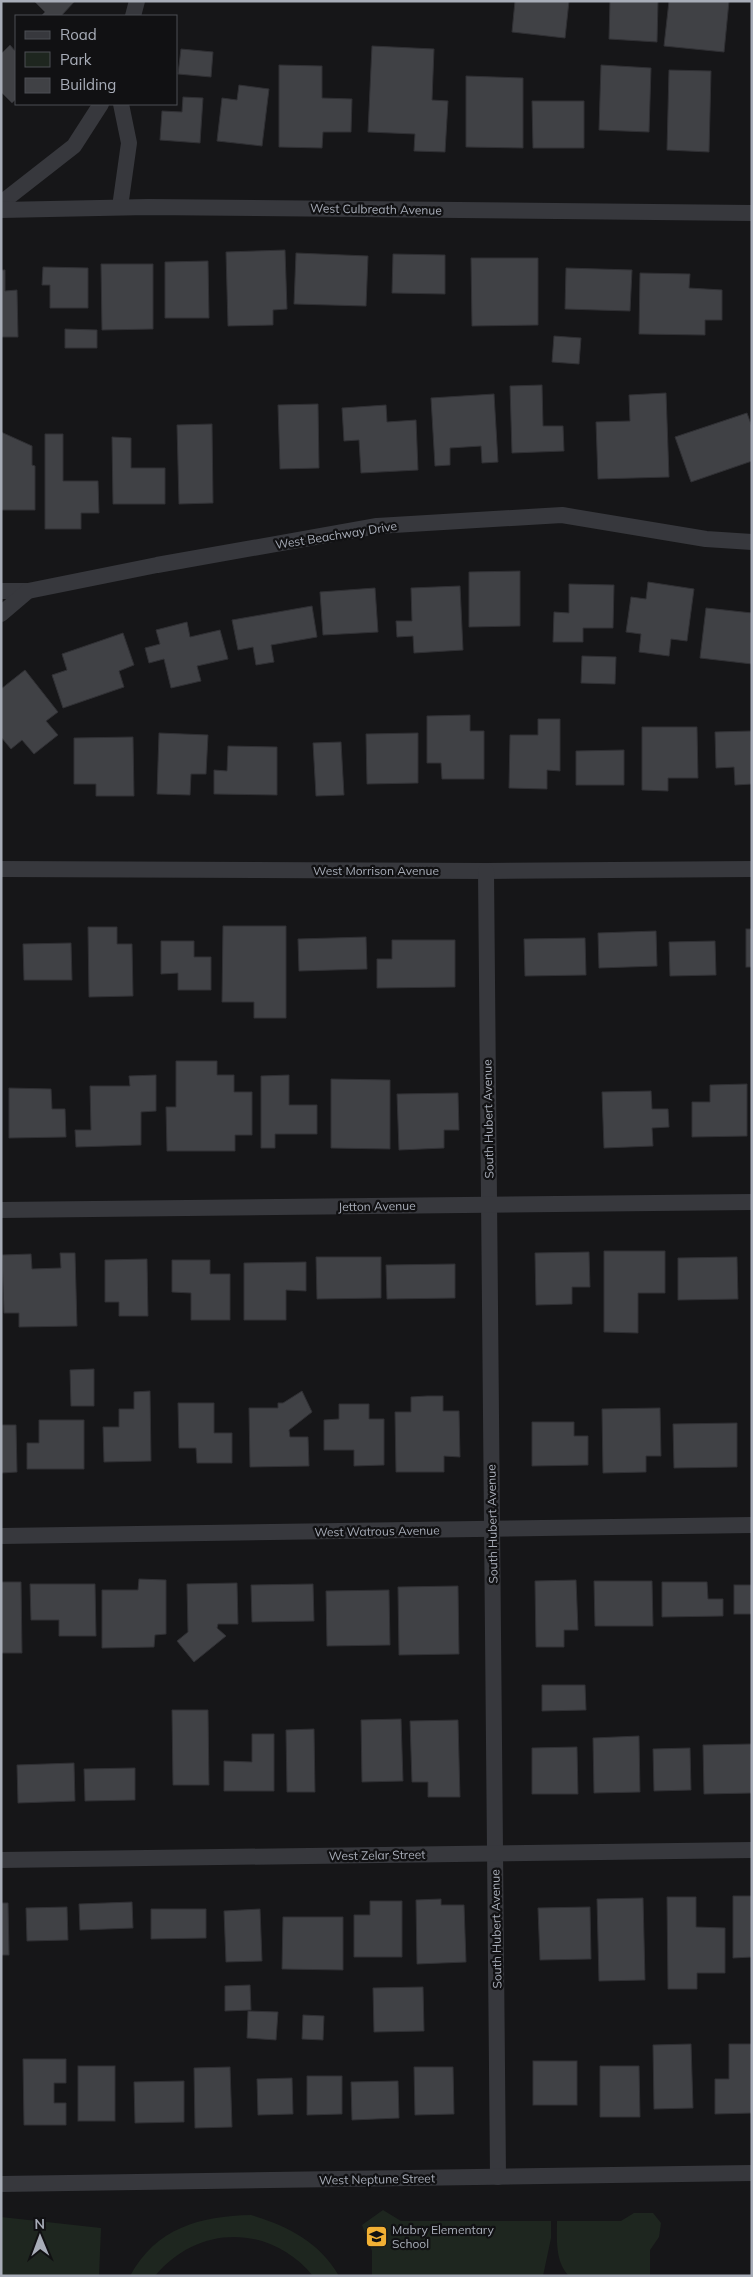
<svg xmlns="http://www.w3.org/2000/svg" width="753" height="2277" viewBox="0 0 753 2277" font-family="Mulish,sans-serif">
<rect width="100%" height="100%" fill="#161618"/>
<!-- green -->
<g fill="#1e261f">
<polygon points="383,2210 401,2221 551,2221 551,2238 543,2276 372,2276 372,2251 362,2225"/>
<path d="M634 2213H653L661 2223 659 2237 650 2250V2276H569C555 2262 557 2239 557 2221H621Z"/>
<path d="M251 2215C286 2225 320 2242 339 2276H313C270 2224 198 2224 155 2276H130C156 2228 200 2216 251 2215Z"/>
<polygon points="1,2217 101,2228 99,2276 1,2276"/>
</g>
<!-- building -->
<g fill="#404145" stroke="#303034">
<polygon points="34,1 75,1 61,16 41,16 45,12"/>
<polygon points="515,1 569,1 565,38 512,32"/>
<polygon points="610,1 658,1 657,42 609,39"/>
<polygon points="669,1 729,1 724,52 664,46"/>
<polygon points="10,45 16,52 16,99 12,103 1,92 1,54"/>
<polygon points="372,46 434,49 432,100 448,101 445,152 414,151 415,134 368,132"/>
<polygon points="181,49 213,52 211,77 178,74"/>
<polygon points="279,65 322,66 322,98 352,99 351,132 323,132 322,148 279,147"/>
<polygon points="601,65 651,68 649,132 599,130"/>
<polygon points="669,70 711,71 709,152 667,150"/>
<polygon points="466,76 523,78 523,148 466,147"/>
<polygon points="239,85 269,89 262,146 217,141 222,98 237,100"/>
<polygon points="183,97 203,98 200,143 160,140 162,111 182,112"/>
<polygon points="532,101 584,101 584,148 533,148"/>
<polygon points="285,250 287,309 273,310 273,325 228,326 226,252"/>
<polygon points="296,253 368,256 366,306 294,304"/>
<polygon points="393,254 445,255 445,294 392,293"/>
<polygon points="471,258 538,258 538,325 472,326"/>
<polygon points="208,261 209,318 165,318 165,262"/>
<polygon points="101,264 153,264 153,329 102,330"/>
<polygon points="43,267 88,268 88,308 50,308 50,285 42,285"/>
<polygon points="566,268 632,270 630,311 565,309"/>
<polygon points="1,270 5,270 5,291 17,290 18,337 1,337"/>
<polygon points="640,273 690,274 689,288 722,290 722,320 705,320 705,335 639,334"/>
<polygon points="65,329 97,330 97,348 65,348"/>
<polygon points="554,336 581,338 579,364 552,362"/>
<polygon points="542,385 543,426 563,426 564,451 512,453 510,386"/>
<polygon points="666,393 669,477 598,479 596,422 630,421 629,395"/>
<polygon points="494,394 498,462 482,463 481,446 450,448 450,465 435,466 431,398"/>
<polygon points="318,404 319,468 280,469 278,405"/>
<polygon points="386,405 387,422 416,420 418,470 361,473 359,440 344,441 342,408"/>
<polygon points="747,413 752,427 752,461 691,482 675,437"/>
<polygon points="212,424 213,503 179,504 177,425"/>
<polygon points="1,432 32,446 32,465 35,466 35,510 1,510"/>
<polygon points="45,434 63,434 63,481 98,481 99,513 81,513 81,529 45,529"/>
<polygon points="112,437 131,438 131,468 165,468 165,504 113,504"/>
<polygon points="520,571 520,626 469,627 469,572"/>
<polygon points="648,582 694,589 687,641 671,639 669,656 639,652 641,634 626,632 631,597 646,599"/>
<polygon points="569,584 614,585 613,628 583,628 583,642 553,642 554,612 569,613"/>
<polygon points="460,586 463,650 414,653 413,636 397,637 396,621 412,621 411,588"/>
<polygon points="375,588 378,632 323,635 320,592"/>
<polygon points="312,606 317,637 271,645 274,662 256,665 253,647 238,650 232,620"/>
<polygon points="706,608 752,613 752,664 700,658"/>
<polygon points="187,622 190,637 220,630 228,659 197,666 201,681 171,688 164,659 149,663 145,648 160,644 156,630"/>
<polygon points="123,633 134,665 119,671 124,687 63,708 52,675 67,670 62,654"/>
<polygon points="582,656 616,657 615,684 581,683"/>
<polygon points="25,670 58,712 46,721 58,735 34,754 22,740 11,749 1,737 1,689"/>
<polygon points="470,715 470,731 484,731 484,779 442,779 441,763 427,763 427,716"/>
<polygon points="538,719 560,719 560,771 547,770 547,789 509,788 510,735 538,735"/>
<polygon points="642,727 697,727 698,778 668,778 668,791 642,790"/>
<polygon points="751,731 752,784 735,785 734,767 716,768 715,732"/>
<polygon points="159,733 208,735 206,774 191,774 190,795 157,794"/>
<polygon points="418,733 418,783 367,784 366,734"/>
<polygon points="133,737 134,796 96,796 96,784 74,784 74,738"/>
<polygon points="341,742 344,795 316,796 313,743"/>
<polygon points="228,746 277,747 277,795 214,794 214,770 227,771"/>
<polygon points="624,750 624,785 576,785 576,751"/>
<polygon points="223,926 286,926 286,1018 254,1018 254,1002 222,1002"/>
<polygon points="88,927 117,927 117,944 132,944 133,996 89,997"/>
<rect x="746" y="929" width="6" height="38"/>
<polygon points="656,931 657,966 599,968 598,933"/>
<polygon points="366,937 367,969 299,971 298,939"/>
<polygon points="585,938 586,975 525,976 524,939"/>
<polygon points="392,940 455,940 455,987 377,988 377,959 392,959"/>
<polygon points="161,941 194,941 194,957 211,957 211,990 178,990 178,973 161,974"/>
<polygon points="715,941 716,975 670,976 669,942"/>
<polygon points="71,943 72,980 24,980 23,944"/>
<polygon points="176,1061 217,1061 217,1075 234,1075 234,1092 252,1092 252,1135 235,1135 235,1151 167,1151 166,1107 176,1107"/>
<polygon points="156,1075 156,1111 141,1112 141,1145 76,1147 75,1130 91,1130 90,1086 130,1086 129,1076"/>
<polygon points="289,1075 289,1105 317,1105 317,1134 275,1134 275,1148 261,1148 261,1076"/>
<polygon points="331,1079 390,1080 390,1149 331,1148"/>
<polygon points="747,1084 747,1136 692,1137 692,1102 710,1102 710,1085"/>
<polygon points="9,1088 51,1089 52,1109 65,1109 66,1137 9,1138"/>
<polygon points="651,1091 652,1109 668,1109 669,1127 652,1128 653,1146 604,1148 602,1092"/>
<polygon points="458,1093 459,1130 444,1130 444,1148 399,1150 397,1094"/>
<polygon points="604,1251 665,1251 665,1293 638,1293 638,1333 604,1332"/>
<polygon points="589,1252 590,1287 572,1287 572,1304 536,1305 535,1253"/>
<polygon points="60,1253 75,1253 77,1326 19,1327 19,1313 4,1313 2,1255 31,1254 32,1269 61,1268"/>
<polygon points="316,1257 381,1257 381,1298 317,1299"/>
<polygon points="737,1257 738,1299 678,1300 678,1258"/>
<polygon points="147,1259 148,1316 119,1316 119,1302 105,1302 105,1260"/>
<polygon points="172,1260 210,1260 210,1274 230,1274 230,1320 191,1320 191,1293 172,1292"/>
<polygon points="306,1262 306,1291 286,1290 286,1320 244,1320 244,1263"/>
<polygon points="455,1264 455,1298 387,1299 386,1265"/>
<polygon points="94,1369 94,1406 71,1406 70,1370"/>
<polygon points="150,1391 151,1461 104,1462 103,1427 119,1427 119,1409 134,1409 134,1392"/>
<polygon points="302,1391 312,1412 289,1430 290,1437 308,1437 309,1466 250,1467 249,1408 278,1408 278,1403 283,1403"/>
<polygon points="427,1396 443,1396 443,1411 459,1411 460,1457 444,1456 444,1472 396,1472 395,1412 411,1412 411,1397"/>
<polygon points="178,1403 214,1403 214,1433 232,1433 232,1463 197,1463 196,1448 179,1448"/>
<polygon points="339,1404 369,1404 369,1419 384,1419 384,1465 354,1466 354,1450 324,1450 324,1420 339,1419"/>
<polygon points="660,1408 661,1456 646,1456 646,1472 603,1473 602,1409"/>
<polygon points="39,1420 84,1420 84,1469 27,1469 27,1443 39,1443"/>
<polygon points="532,1422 574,1422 574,1436 588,1436 588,1465 532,1466"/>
<polygon points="737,1423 737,1467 674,1468 673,1424"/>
<polygon points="1,1425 16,1425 17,1472 1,1473"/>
<polygon points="139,1579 166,1580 166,1634 155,1635 154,1647 102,1648 102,1590 138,1590"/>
<polygon points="576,1580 578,1630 564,1630 564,1647 536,1647 535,1581"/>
<polygon points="594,1581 652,1581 653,1626 595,1626"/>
<polygon points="1,1582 21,1582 22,1653 1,1653"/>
<polygon points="662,1582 707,1582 708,1599 723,1599 723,1616 662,1617"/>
<polygon points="237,1583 238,1624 218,1624 217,1628 226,1636 194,1662 177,1641 188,1632 187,1584"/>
<polygon points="30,1584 95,1584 96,1636 59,1636 59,1620 31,1620"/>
<polygon points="313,1584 314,1621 252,1622 251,1585"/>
<rect x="734" y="1585" width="18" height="29"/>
<polygon points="458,1586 459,1654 399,1655 398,1587"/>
<polygon points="389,1590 390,1645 327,1646 326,1591"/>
<polygon points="542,1685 585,1685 586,1710 542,1711"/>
<polygon points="172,1710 208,1710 209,1785 173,1785"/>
<polygon points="401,1719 403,1781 362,1782 361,1720"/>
<polygon points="458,1720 460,1797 428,1797 428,1782 412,1782 410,1721"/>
<polygon points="314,1729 315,1792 287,1792 286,1730"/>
<polygon points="252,1734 274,1734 274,1791 224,1791 224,1761 252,1762"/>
<polygon points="639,1736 640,1792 594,1793 593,1738"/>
<polygon points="752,1744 752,1793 704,1794 703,1745"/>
<polygon points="577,1747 578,1794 532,1794 532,1748"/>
<polygon points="690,1748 691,1790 654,1791 653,1749"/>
<polygon points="74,1763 75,1801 18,1803 17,1765"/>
<polygon points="135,1768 135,1800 85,1801 84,1769"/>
<polygon points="733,1896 752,1896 752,1957 733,1958"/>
<polygon points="667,1897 696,1897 696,1927 725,1928 725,1973 697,1973 697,1989 668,1989"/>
<polygon points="643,1898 645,1980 599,1981 597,1899"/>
<polygon points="441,1899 441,1905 464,1905 466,1962 417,1964 416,1900"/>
<polygon points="370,1901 402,1901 402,1957 354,1957 354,1915 370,1915"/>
<polygon points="132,1902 133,1928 80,1930 79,1904"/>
<polygon points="1,1903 8,1903 9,1955 1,1955"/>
<polygon points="67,1907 68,1940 27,1941 26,1908"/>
<polygon points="590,1907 591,1959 540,1960 538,1908"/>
<polygon points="151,1909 206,1909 206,1938 151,1939"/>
<polygon points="260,1909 262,1961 226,1962 224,1911"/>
<polygon points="283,1917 343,1917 343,1970 282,1969"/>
<polygon points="250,1985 251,2010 225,2011 225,1986"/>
<polygon points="423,1987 424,2031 374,2032 373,1988"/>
<polygon points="248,2011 278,2012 276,2040 247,2038"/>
<polygon points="303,2015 324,2016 323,2040 302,2039"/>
<polygon points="691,2044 693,2108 654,2109 653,2045"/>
<polygon points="729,2044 752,2044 752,2113 715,2114 715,2079 729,2079"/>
<polygon points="23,2059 66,2059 66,2083 54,2083 54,2103 66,2103 66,2125 24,2125"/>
<rect x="533" y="2061" width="44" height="44"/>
<rect x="78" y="2066" width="37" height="55"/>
<polygon points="600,2066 639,2066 640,2117 600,2117"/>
<polygon points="230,2067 232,2127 195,2128 194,2068"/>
<polygon points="414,2067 453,2067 454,2114 415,2115"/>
<polygon points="307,2076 342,2076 342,2114 307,2115"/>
<polygon points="292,2078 293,2114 258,2115 257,2079"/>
<polygon points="184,2081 184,2122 135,2123 134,2082"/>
<polygon points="398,2081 399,2118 352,2120 351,2082"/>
</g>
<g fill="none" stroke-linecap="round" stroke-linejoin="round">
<!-- street -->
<g stroke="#37383d" stroke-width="16">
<polyline points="133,16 137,1"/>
<polyline points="1,203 74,146 101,104"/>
<polyline points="120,207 129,143 121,104"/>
<polyline points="1,210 148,207 752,213"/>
<polyline points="1,591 28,591"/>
<polyline points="1,614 28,591 157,565 377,526 562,515 706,539 752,542"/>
<polyline points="1,869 486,871 752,869"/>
<polyline points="486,871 498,2177"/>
<polyline points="1,1210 752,1202"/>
<polyline points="1,1536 752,1525"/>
<polyline points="1,1860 752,1850"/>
<polyline points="1,2184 752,2173"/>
</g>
</g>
<!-- icons -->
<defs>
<symbol id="school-square" viewBox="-11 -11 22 22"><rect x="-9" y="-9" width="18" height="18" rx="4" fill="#f2b134" stroke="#111113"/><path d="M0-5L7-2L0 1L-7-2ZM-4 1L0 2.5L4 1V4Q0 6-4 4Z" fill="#111"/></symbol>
</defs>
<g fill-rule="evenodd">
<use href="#school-square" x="364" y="2224" width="25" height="25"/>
</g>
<g text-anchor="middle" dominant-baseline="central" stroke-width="4.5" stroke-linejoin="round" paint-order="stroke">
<!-- street labels -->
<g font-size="12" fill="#a8adb8" stroke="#111113">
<text transform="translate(376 209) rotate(1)">West Culbreath Avenue</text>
<text transform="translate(336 535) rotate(-9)">West Beachway Drive</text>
<text x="376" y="870">West Morrison Avenue</text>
<text transform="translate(488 1119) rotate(-91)">South Hubert Avenue</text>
<text transform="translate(377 1206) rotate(-1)">Jetton Avenue</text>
<text transform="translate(492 1524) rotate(-91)">South Hubert Avenue</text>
<text transform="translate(377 1531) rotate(-1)">West Watrous Avenue</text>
<text transform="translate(377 1855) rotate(-1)">West Zelar Street</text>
<text transform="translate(496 1929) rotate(-91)">South Hubert Avenue</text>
<text transform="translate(377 2179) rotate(-1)">West Neptune Street</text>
</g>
<!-- poi labels -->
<g font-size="12" fill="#a8adb8" stroke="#111113" text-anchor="start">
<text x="392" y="2229">Mabry Elementary<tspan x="392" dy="14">School</tspan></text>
</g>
</g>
<!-- border -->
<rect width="753" height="2277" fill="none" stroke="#a8adb8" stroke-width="5"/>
<!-- legend -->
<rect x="15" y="15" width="162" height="90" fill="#111113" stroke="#4d4f55"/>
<rect x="25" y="31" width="25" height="8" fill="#37383d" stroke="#4d4f55"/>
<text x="60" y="40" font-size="15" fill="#a8adb8">Road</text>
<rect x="25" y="52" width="25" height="15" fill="#1e261f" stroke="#4d4f55"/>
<text x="60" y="65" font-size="15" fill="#a8adb8">Park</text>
<rect x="25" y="78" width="25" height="15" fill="#404145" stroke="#4d4f55"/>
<text x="60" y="90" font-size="15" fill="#a8adb8">Building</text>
<!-- north arrow -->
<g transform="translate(40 2237) rotate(359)" stroke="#111113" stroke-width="4" paint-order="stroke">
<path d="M0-4L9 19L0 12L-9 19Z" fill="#a8adb8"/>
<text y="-8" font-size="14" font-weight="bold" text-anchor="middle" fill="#a8adb8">N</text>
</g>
</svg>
